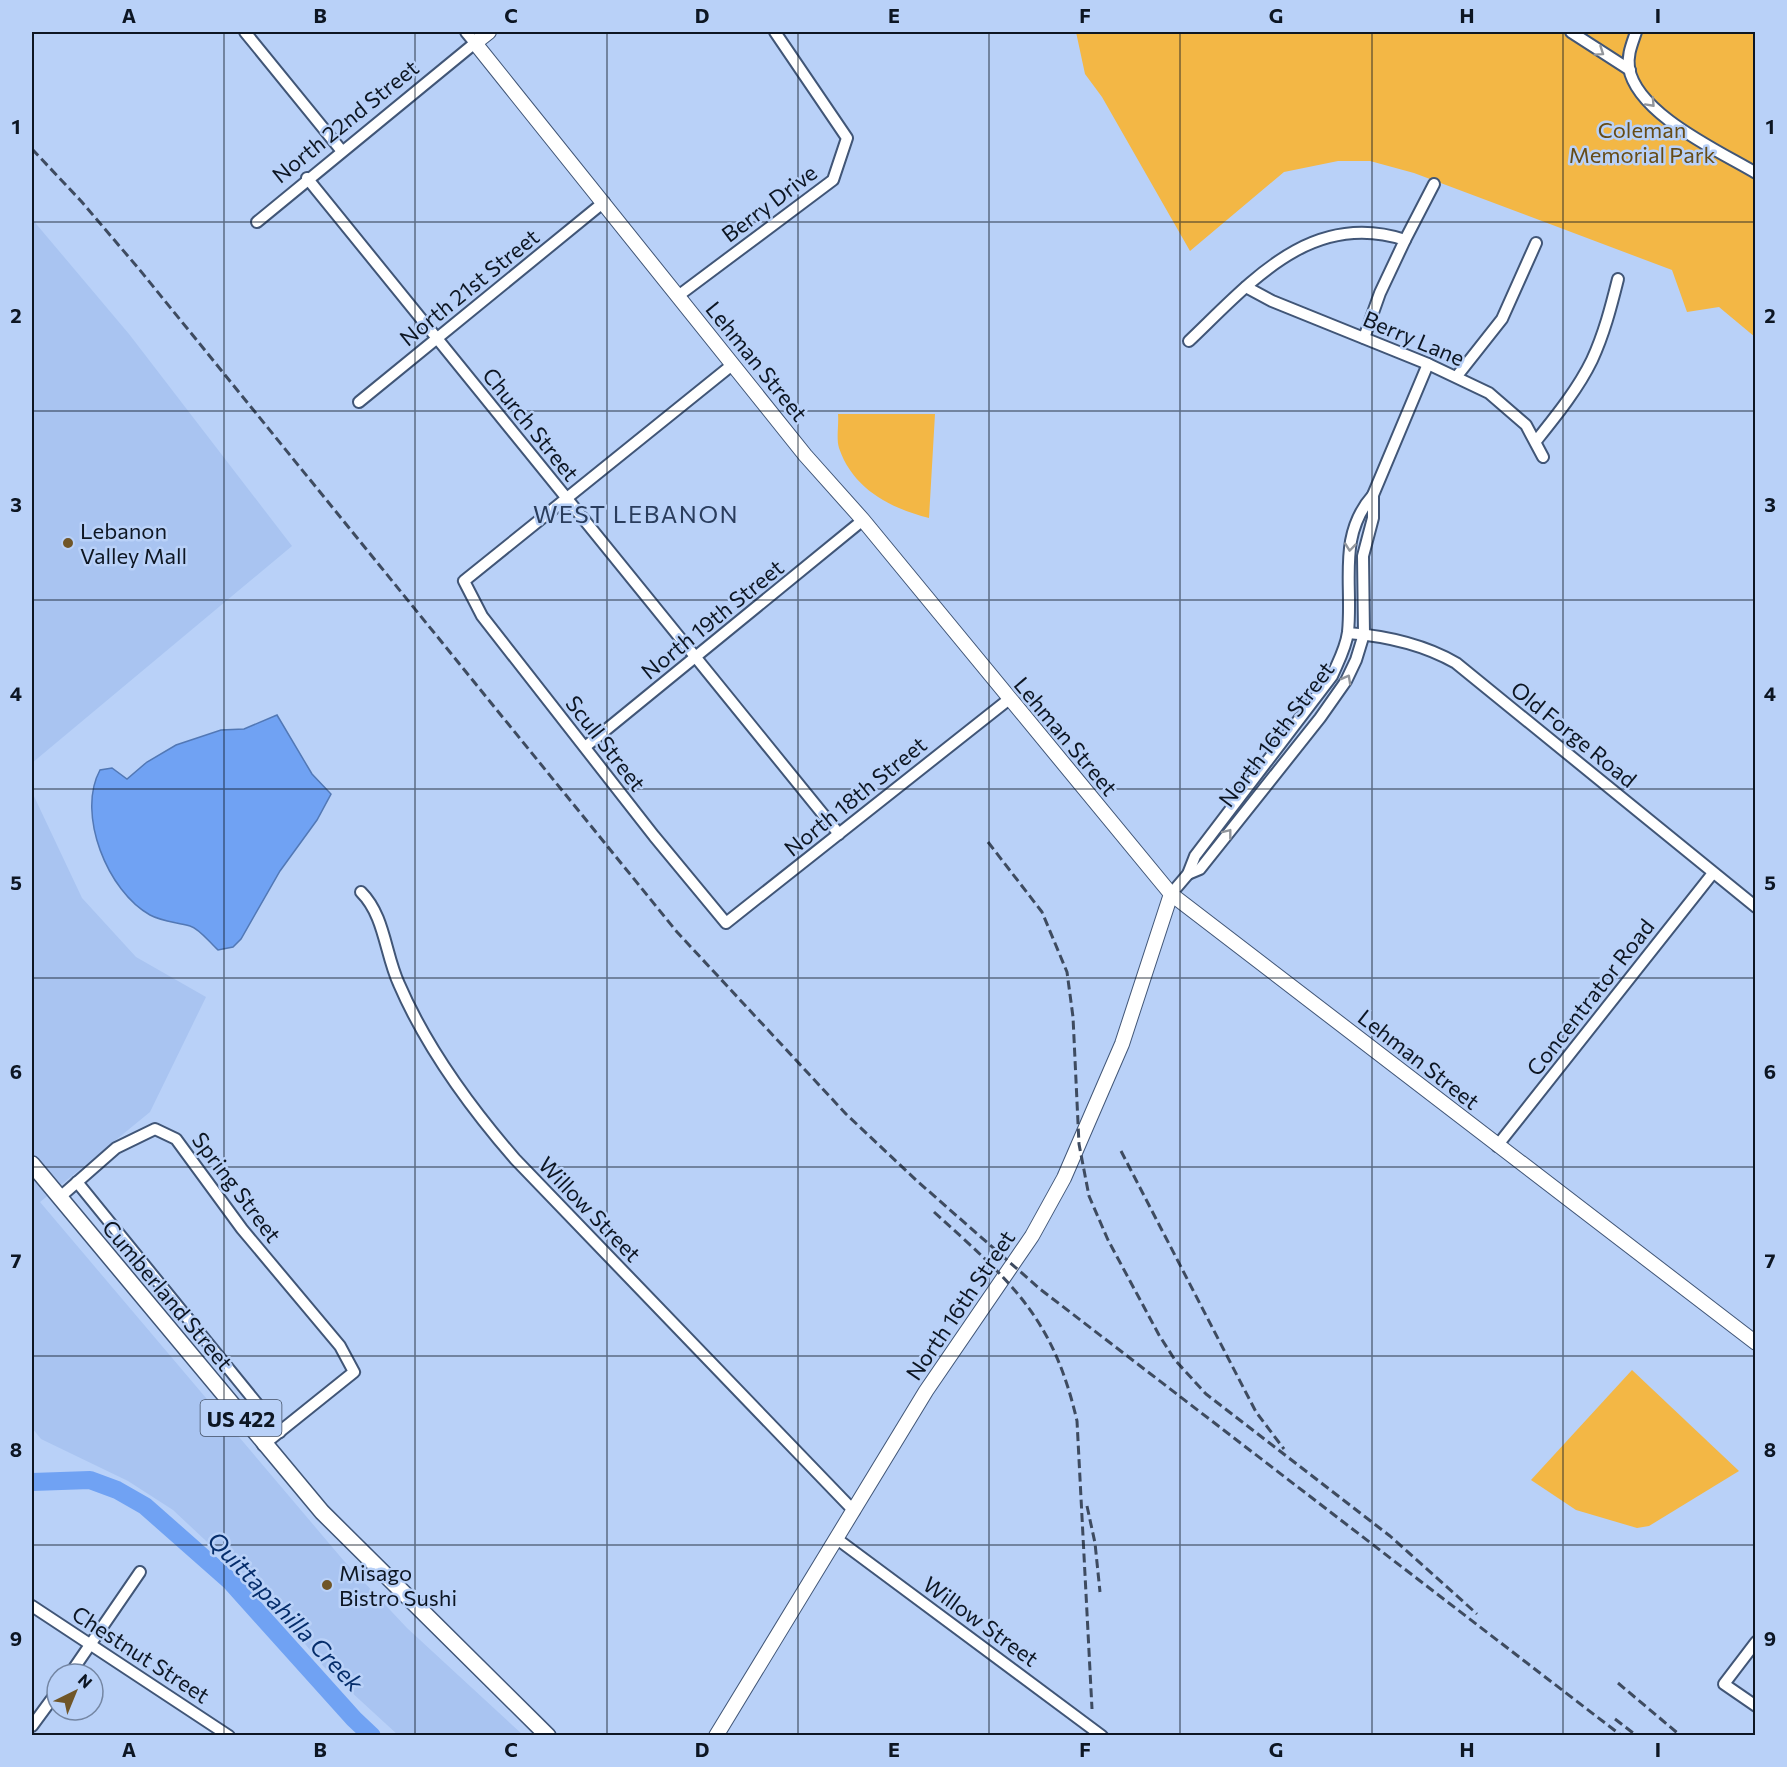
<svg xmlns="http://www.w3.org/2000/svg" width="1787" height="1767" viewBox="0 0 1787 1767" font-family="Commissioner,sans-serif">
<rect width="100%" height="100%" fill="#b9d1f8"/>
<!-- built -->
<g fill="#a9c4f1">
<polygon points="32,219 129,334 292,546 32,763"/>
<polygon points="32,792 82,898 136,957 206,997 150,1112 40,1202 344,1561 407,1628 523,1735 398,1735 324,1667 268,1599 173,1510 128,1481 41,1439 32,1428"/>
</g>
<!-- green -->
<g fill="#f3b745">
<polygon points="1076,32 1755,32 1755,337 1719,307 1687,312 1672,270 1414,173 1370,161 1338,161 1284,172 1190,251 1102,97 1085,74"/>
<path d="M838 414H935L929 518C890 508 853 489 839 448 836 438 839 424 838 414Z"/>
<polygon points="1632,1370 1739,1471 1649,1526 1637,1528 1576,1510 1531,1480"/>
</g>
<!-- water -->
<path fill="#70a2f3" stroke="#5278b5" stroke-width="1.5" d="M277 715 312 774 331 794 317 820 280 871 241 939 233 947 218 950C210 943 200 929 190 926 177 922 163 922 150 915 108 892 76 814 100 770L112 768 127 779 147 762 176 745 221 730 244 729Z"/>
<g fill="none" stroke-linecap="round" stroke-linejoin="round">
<!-- river -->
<polyline stroke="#70a2f3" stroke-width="18" points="32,1482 90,1480 117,1490 145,1506 230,1581 354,1719 372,1736"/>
<defs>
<g id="minor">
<polyline points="245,32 341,150"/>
<polyline points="1571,32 1630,70"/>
<path d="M1636 32C1632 44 1627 55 1629 68 1637 114 1719 151 1756 173"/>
<polyline points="307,178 839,834"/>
<polyline points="257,222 475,43 466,32"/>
<polyline points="1405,240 1434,184"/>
<polyline points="1246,287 1272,301 1428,364 1489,393 1526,425 1543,457"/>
<polyline points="678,296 833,180 847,138 775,32"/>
<path d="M1189 341C1250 283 1311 209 1405 240L1380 293 1364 338"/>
<polyline points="732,365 464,581 482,616 654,836 726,923 1008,700"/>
<polyline points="1457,376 1502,319 1536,243"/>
<polyline points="359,402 604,202"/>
<path d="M1536 441C1556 416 1578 389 1592 360 1604 334 1611 307 1618 279"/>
<path d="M1348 633C1386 636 1423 644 1456 663L1756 907"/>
<polyline points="585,747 863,520"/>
<polyline points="1188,874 1200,869 1320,718 1346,681 1356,660 1364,634 1363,556 1373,518 1373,495"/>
<path d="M361 892C385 916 385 954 399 984 427 1049 469 1106 515 1159L854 1511"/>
<path d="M1171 894 1188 874 1195 856 1332 676C1338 662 1346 648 1348 632 1353 583 1337 536 1373 495L1428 364"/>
<polyline points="1497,1146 1713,873"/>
<polyline points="77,1182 280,1432"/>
<polyline points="59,1198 116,1148 155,1129 176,1139 242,1229 340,1346 354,1372 263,1445"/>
<polyline points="837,1539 1102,1736"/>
<polyline points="32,1606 229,1736"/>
<polyline points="1756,1642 1724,1684 1756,1706"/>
<polyline points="70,1674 140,1572"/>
<polyline points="32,1726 57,1692"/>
</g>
<g id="major">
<polyline points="489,32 475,43 511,88 805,455 863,520 1171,894 1756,1343"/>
<polyline points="716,1736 926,1391 1032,1236 1064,1178 1122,1044 1171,894"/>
</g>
<polyline id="highway" points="32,1164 322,1512 548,1736"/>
</defs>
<!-- minor casing -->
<use href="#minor" stroke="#415677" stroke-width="14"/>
<!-- major casing -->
<use href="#major" stroke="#415677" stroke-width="16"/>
<!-- highway casing -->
<use href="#highway" stroke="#415677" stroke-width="18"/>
<!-- minor -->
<use href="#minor" stroke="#fff" stroke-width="10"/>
<!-- major -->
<use href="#major" stroke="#fff" stroke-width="14"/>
<!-- highway -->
<use href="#highway" stroke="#fff" stroke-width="15"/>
<!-- rail -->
<g stroke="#3e4b60" stroke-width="3" stroke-dasharray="9 4.5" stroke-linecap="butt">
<polyline points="32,149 81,201 139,269 677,932 846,1114 916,1180 1040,1289 1622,1736"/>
<polyline points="988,842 1042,912 1067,972 1073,1017 1079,1144 1089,1196 1108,1240 1159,1335 1175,1360 1206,1394 1390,1536 1477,1614"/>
<polyline points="1121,1151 1256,1412 1284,1449"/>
<path d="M934 1212C1010 1281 1053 1316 1077 1421L1092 1709"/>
<polyline points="1087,1506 1095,1543 1100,1592"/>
<polyline points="1618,1683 1681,1736"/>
<polyline points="1615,1719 1637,1736"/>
</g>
</g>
<!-- one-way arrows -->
<defs><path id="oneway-chevron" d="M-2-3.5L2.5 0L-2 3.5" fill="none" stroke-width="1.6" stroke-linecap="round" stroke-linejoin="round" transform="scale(1.5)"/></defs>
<g stroke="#92969c">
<use href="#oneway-chevron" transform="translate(1600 52) rotate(34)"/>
<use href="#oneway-chevron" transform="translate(1651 103) rotate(47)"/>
<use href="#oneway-chevron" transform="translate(1350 547) rotate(96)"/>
<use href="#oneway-chevron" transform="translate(1347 679) rotate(-61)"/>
<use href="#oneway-chevron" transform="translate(1228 833) rotate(-52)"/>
</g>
<!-- grid -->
<path fill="none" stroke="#0d1623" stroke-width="1.5" stroke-opacity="0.55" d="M224 32V1736M415 32V1736M607 32V1736M798 32V1736M989 32V1736M1180 32V1736M1372 32V1736M1563 32V1736M32 222H1756M32 411H1756M32 600H1756M32 789H1756M32 978H1756M32 1167H1756M32 1356H1756M32 1545H1756"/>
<!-- markers -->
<g fill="#705628" stroke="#b9d1f8" stroke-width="2">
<circle cx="68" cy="543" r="6"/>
<circle cx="327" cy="1585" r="6"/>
</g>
<g text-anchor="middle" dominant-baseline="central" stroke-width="5" stroke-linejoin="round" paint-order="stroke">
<!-- shield labels -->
<rect fill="#b9d1f8" stroke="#414e63" stroke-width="1.5" x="200.5" y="1400" width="81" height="36" rx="4.5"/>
<g font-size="21" font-weight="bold" fill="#0d1623">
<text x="241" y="1418">US 422</text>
</g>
<!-- street labels -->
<g font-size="22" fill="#0d1623" stroke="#b9d1f8">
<text transform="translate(345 121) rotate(-39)">North 22nd Street</text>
<text transform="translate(769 203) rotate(-37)">Berry Drive</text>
<text transform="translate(469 287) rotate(-39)">North 21st Street</text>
<text transform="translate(1414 338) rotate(23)">Berry Lane</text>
<text transform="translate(757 361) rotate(51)">Lehman Street</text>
<text transform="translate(531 424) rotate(51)">Church Street</text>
<text transform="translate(712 619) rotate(-39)">North 19th Street</text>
<text transform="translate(1276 734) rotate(-53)">North 16th Street</text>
<text transform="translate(1574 734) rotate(39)">Old Forge Road</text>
<text transform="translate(1066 736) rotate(50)">Lehman Street</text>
<text transform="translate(606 743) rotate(52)">Scull Street</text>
<text transform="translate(855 796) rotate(-39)">North 18th Street</text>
<text transform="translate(1590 997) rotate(-52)">Concentrator Road</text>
<text transform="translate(1419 1059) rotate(38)">Lehman Street</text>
<text transform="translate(237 1187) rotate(53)">Spring Street</text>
<text transform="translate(590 1209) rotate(46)">Willow Street</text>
<text transform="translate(168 1295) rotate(50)">Cumberland Street</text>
<text transform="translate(960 1305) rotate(-56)">North 16th Street</text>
<text transform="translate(981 1621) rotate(36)">Willow Street</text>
<text transform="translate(141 1654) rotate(33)">Chestnut Street</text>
</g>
<!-- park labels -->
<g font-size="22" fill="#664b16" stroke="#b9d1f8">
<text x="1642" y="129">Coleman<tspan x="1642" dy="25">Memorial Park</tspan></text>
</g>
<!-- poi labels -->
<g font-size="22" fill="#0d1623" stroke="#b9d1f8" text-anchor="start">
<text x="80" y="530">Lebanon<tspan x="80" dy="25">Valley Mall</tspan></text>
<text x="339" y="1572">Misago<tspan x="339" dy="25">Bistro Sushi</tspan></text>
</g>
<!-- neighbourhood labels -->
<g font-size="24" letter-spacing="1.5" fill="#2a3d5d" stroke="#b9d1f8">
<text x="636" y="513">WEST LEBANON</text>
</g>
<!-- water labels -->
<g font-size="24" font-style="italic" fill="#062e6c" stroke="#b9d1f8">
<text transform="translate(286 1611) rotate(46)">Quittapahilla Creek</text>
</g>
</g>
<!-- border -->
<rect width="1787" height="1767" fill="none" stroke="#b9d1f8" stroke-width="66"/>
<!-- north arrow -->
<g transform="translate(75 1692) rotate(43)"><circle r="28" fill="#b9d1f8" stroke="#7486a3" stroke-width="1.5"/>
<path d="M0-4.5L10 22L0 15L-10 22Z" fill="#705628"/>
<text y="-9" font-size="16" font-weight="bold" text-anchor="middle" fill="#0d1623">N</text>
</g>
<rect x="33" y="33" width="1721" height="1701" fill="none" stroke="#0d1623" stroke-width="2"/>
<g font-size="20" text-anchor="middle" font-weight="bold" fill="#0d1623">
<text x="129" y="23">A</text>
<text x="320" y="23">B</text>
<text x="511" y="23">C</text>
<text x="702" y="23">D</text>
<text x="894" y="23">E</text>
<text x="1085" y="23">F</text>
<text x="1276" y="23">G</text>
<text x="1467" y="23">H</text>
<text x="1658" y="23">I</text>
<text x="16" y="134">1</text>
<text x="1770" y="134">1</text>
<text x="16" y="323">2</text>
<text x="1770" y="323">2</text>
<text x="16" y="512">3</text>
<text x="1770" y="512">3</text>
<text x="16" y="701">4</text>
<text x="1770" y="701">4</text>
<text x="16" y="890">5</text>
<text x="1770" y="890">5</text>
<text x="16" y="1079">6</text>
<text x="1770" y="1079">6</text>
<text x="16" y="1268">7</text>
<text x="1770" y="1268">7</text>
<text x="16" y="1457">8</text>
<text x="1770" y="1457">8</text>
<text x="16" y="1646">9</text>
<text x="1770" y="1646">9</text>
<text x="129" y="1757">A</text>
<text x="320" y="1757">B</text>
<text x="511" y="1757">C</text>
<text x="702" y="1757">D</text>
<text x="894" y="1757">E</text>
<text x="1085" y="1757">F</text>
<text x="1276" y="1757">G</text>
<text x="1467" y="1757">H</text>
<text x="1658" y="1757">I</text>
</g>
</svg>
